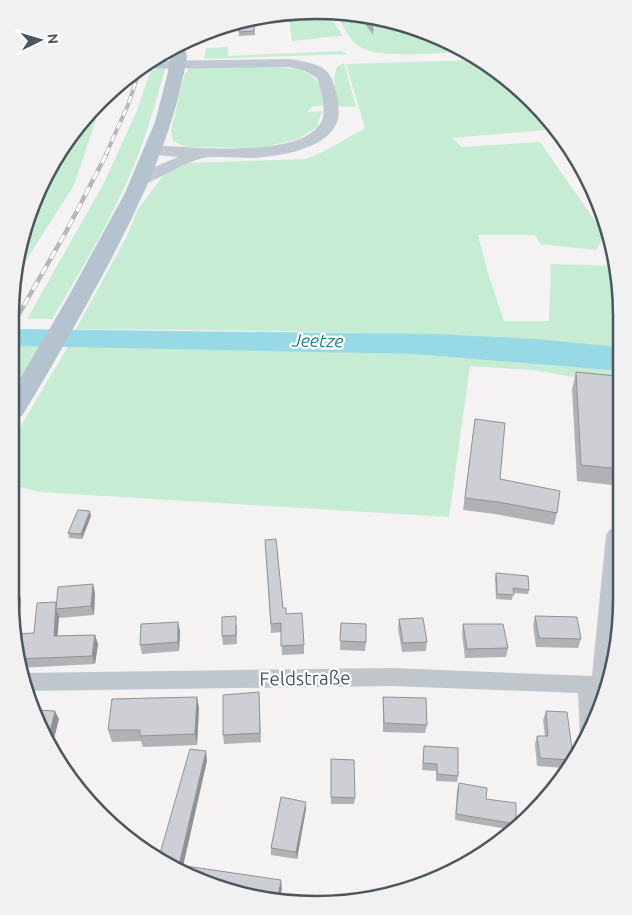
<svg xmlns="http://www.w3.org/2000/svg" width="632" height="915" viewBox="0 0 632 915" font-family="Ubuntu,sans-serif">
<rect width="100%" height="100%" fill="#f4f2f2"/>
<!-- green -->
<g fill="#c6ecd3">
<path d="M335 11 451 41 464 52C439 52 374 61 356 44 347 36 341 21 335 11Z"/>
<path d="M326 12 343 36C325 36 309 40 292 41L289 17Z"/>
<polygon points="228,47 228,56 341,51 348,54 204,59 206,48"/>
<path d="M475 60 546 114 556 129 452 138 462 147 540 142 605 235 596 250 540 244 535 235H478L487 270 504 321H549L551 264 616 266 619 276 620 347C439 330 257 331 76 329L127 236 138 209 162 177 175 166 188 163 306 159 325 151 365 128 346 64Z"/>
<polygon points="344,63 356,107 337,106 334,77 337,67"/>
<path d="M255 67C276 68 314 63 321 90 322 95 322 101 323 106H313L307 112 322 111 317 127 298 139 261 148 186 147 173 141 171 130 185 73 188 72V68Z"/>
<path d="M165 69C154 109 142 151 124 188 103 233 78 276 52 319H27L103 185 136 113 151 70Z"/>
<polygon points="102,101 74,185 16,276 16,256 51,163"/>
<polygon points="560,135 591,181 598,205 555,139"/>
<polygon points="14,345 40,346 31,367 14,394"/>
<polygon points="69,345 414,354 620,371 620,385 533,370 470,366 449,517 40,492 12,485 13,439"/>
</g>
<!-- water -->
<polygon fill="#97d9e5" points="15,329 433,334 535,339 620,347 620,371 414,354 23,346 14,345"/>
<g fill="none" stroke-linecap="round" stroke-linejoin="round">
<!-- street -->
<path fill="#bfc7cd" fill-rule="evenodd" d="M615 528 621 530V567L614 645 601 695 598 694C599 710 594 729 584 742L580 735 578 693 392 686 26 691 20 674 22 673 392 668 592 676 606 535 609 530Z"/>
<!-- secondary -->
<path fill="#c0c9d1" fill-rule="evenodd" d="M289 59C305 62 328 63 333 82 337 93 340 108 338 119 330 151 271 158 245 158 235 158 212 156 203 158 185 162 166 175 148 183L142 184 136 183 133 179 136 175 178 157 148 154 146 150 148 146 154 145C189 147 306 160 322 120 326 108 321 90 317 78L305 71 289 67 143 69 157 61Z"/>
<!-- primary -->
<path fill="#b5c3ce" fill-rule="evenodd" d="M176 67 182 69 184 72C170 142 140 204 107 267 80 317 52 367 22 416L13 419 14 389 67 299 125 193 155 122 168 72 170 69Z"/>
<defs>
<polyline id="rail-far1" points="106,154 128,105 139,72"/>
<polyline id="rail" points="15,321 67,230 107,153"/>
</defs>
<!-- rail-far1 casing -->
<use href="#rail-far1" stroke="#b5b8bb" stroke-width="4"/>
<!-- rail casing -->
<use href="#rail" stroke="#b5b8bb" stroke-width="4.5"/>
<!-- rail-far1 -->
<use href="#rail-far1" stroke="#fff" stroke-width="2.5" stroke-dasharray="7" stroke-linecap="butt"/>
<!-- rail -->
<use href="#rail" stroke="#fff" stroke-width="3" stroke-dasharray="9" stroke-linecap="butt"/>
<!-- primary-bridge -->
<polyline stroke="#b5c3ce" stroke-width="16" points="176,72 179,56"/>
</g>
<!-- wall -->
<g fill="#b0b2b6">
<polygon points="360,17 371,20 373,31 373,35"/>
<polygon points="254,22 255,35 239,36 239,24"/>
<polygon points="576,372 620,407 621,486 577,481 572,389"/>
<polygon points="475,419 500,479 557,513 554,525 495,514 463,510"/>
<polygon points="91,516 82,539 69,538 68,533"/>
<polygon points="265,540 283,608 286,614 304,645 304,654 282,655 281,632 271,633"/>
<polygon points="496,573 529,590 528,594 513,593 512,600 496,599 495,578"/>
<polygon points="95,593 94,615 59,618 59,617 57,636 95,635 98,644 95,664 19,668 15,634 34,633 56,602"/>
<polygon points="10,599 21,600 19,618 13,618"/>
<polygon points="535,616 581,639 578,648 536,647 533,625"/>
<polygon points="399,619 427,642 426,651 402,652 398,628"/>
<polygon points="341,623 366,642 365,651 340,650"/>
<polygon points="463,624 508,648 506,657 465,658 462,633"/>
<polygon points="237,625 237,644 223,645 222,636"/>
<polygon points="180,631 179,651 142,654 140,645"/>
<polygon points="259,692 261,742 224,744 223,735"/>
<polygon points="383,697 427,725 425,733 383,732"/>
<polygon points="199,708 197,745 143,747 141,741 112,742 108,730"/>
<polygon points="546,711 573,756 565,768 537,766 535,744 537,736 545,736 543,720"/>
<polygon points="424,746 458,776 457,782 436,781 436,771 422,770"/>
<polygon points="331,759 355,798 354,804 331,804"/>
<polygon points="459,783 486,799 516,824 513,830 455,820 457,790"/>
<polygon points="306,809 297,859 271,855 271,848"/>
</g>
<!-- shaded-wall -->
<g fill="#909194">
<polygon points="90,511 91,516 82,539 81,534"/>
<polygon points="93,584 95,593 94,615 91,606"/>
<polygon points="20,596 21,600 19,618 17,613"/>
<polygon points="56,609 59,617 57,645 54,636"/>
<polygon points="178,622 180,631 179,651 178,642"/>
<polygon points="95,635 98,644 95,664 92,656"/>
<polygon points="197,697 199,708 197,745 195,734"/>
<polygon points="55,711 59,719 52,747 48,740"/>
<polygon points="206,751 207,761 182,871 179,865"/>
<polygon points="306,802 306,809 297,859 296,852"/>
<polygon points="281,880 282,889 279,902 277,902"/>
</g>
<!-- building -->
<g fill="#cdcfd4" stroke="#909194">
<polygon points="364,18 371,20 373,31"/>
<polygon points="254,22 254,31 239,32 239,24"/>
<polygon points="576,372 616,376 620,407 620,469 581,465"/>
<polygon points="475,419 505,423 500,479 560,491 557,513 498,502 465,498"/>
<polygon points="78,510 90,511 81,534 68,533"/>
<polygon points="276,539 283,608 286,608 286,614 302,613 304,645 281,646 281,623 271,624 265,540"/>
<polygon points="496,573 528,576 529,590 513,588 514,595 497,594"/>
<polygon points="93,584 91,606 56,609 58,587"/>
<polygon points="10,596 20,596 17,613 12,613"/>
<polygon points="56,602 54,636 95,635 92,656 18,659 15,634 34,633 37,603"/>
<polygon points="236,616 236,635 222,636 222,617"/>
<polygon points="535,616 577,617 581,639 539,638"/>
<polygon points="423,618 427,642 403,643 399,619"/>
<polygon points="178,622 178,642 140,645 141,624"/>
<polygon points="341,623 366,624 366,642 340,641"/>
<polygon points="463,624 503,624 508,648 467,649"/>
<polygon points="259,692 260,733 223,735 223,695"/>
<polygon points="197,697 195,734 140,736 140,730 108,730 112,699"/>
<polygon points="383,697 426,698 427,725 384,723"/>
<polygon points="35,710 55,711 48,740"/>
<polygon points="546,711 567,712 573,756 571,760 540,758 537,736 548,736"/>
<polygon points="424,746 458,748 458,776 437,774 437,764 423,763"/>
<polygon points="190,749 206,751 179,865 281,880 277,902 199,882 159,857"/>
<polygon points="331,759 354,760 355,798 331,797"/>
<polygon points="459,783 487,788 486,799 516,803 516,824 456,814"/>
<polygon points="281,797 306,802 296,852 271,848"/>
</g>
<g text-anchor="middle" dominant-baseline="central" stroke-width="4.5" stroke-linejoin="round" paint-order="stroke">
<!-- water labels -->
<g font-size="18" font-style="italic" fill="#198194" stroke="#fff">
<text transform="translate(318 340) rotate(1)">Jeetze</text>
</g>
<!-- near-street labels -->
<g font-size="19" fill="#4b565e" stroke="#fff">
<text transform="translate(305 678) rotate(-1)">Feldstraße</text>
</g>
</g>
<!-- crop -->
<path d="M0 0H632V915H0ZM316 19H316A297 297 0 0 1 613 316V599A297 297 0 0 1 316 896H316A297 297 0 0 1 19 599V316A297 297 0 0 1 316 19Z" fill="#f1f1f2" fill-rule="evenodd"/>
<path fill="none" stroke="#4b565e" stroke-width="2.5" d="M316 19H316A297 297 0 0 1 613 316V599A297 297 0 0 1 316 896H316A297 297 0 0 1 19 599V316A297 297 0 0 1 316 19Z"/>
<!-- north arrow -->
<g transform="translate(40 40) rotate(85)" stroke="#ffffff" stroke-width="4" paint-order="stroke">
<path d="M0-4L9 19L0 12L-9 19Z" fill="#4b565e"/>
<text y="-8" font-size="14" font-weight="bold" text-anchor="middle" fill="#4b565e">N</text>
</g>
</svg>
